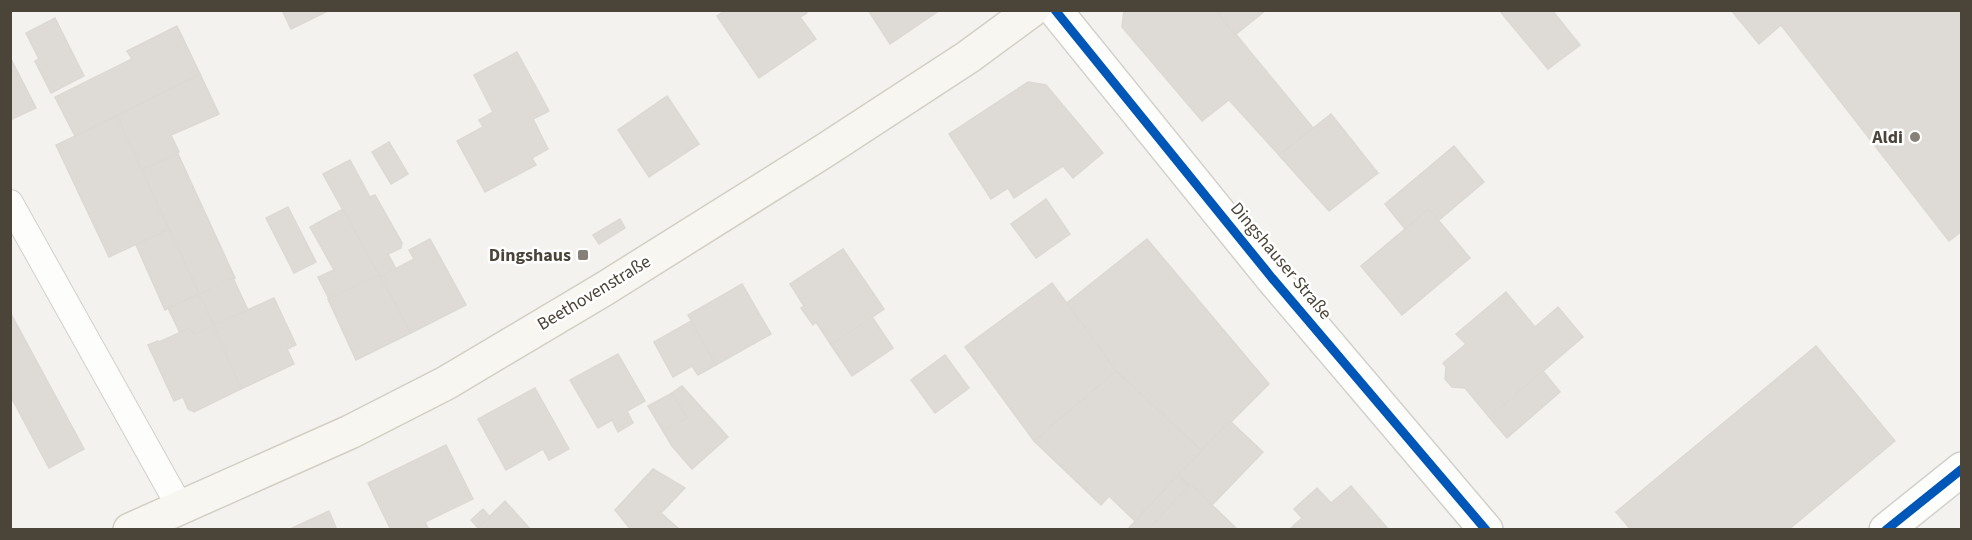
<svg xmlns="http://www.w3.org/2000/svg" width="1972" height="540" viewBox="0 0 1972 540" font-family="'Source Sans 3',sans-serif">
<rect width="100%" height="100%" fill="#f4f2ee"/>
<!-- building -->
<g fill="#dedbd6" stroke="#dcd9d4" stroke-width="1.5">
<polygon points="282,10 330,10 291,29"/>
<polygon points="726,10 805,10 807,13 800,17 816,39 759,78 717,16"/>
<polygon points="868,10 940,10 890,44"/>
<polygon points="1124,10 1216,10 1313,128 1279,155 1229,100 1202,121 1122,27"/>
<polygon points="1216,10 1266,10 1235,35"/>
<polygon points="1499,10 1552,10 1580,45 1548,69"/>
<polygon points="1731,10 1962,10 1962,231 1949,241 1781,25 1759,44"/>
<polygon points="55,18 84,76 51,93 35,61 39,59 26,33"/>
<polygon points="177,26 200,74 75,136 55,97 132,59 127,51"/>
<polygon points="517,52 549,111 533,119 548,149 532,158 536,165 485,192 457,141 483,127 479,120 493,112 474,75"/>
<polygon points="10,57 36,108 10,120"/>
<polygon points="200,74 219,114 171,135 179,152 142,170 117,116"/>
<polygon points="1028,82 1046,85 1103,153 1073,178 1063,166 1014,198 1008,188 991,199 949,134"/>
<polygon points="667,96 699,144 649,177 618,130"/>
<polygon points="1331,114 1378,173 1329,211 1279,155"/>
<polygon points="117,116 169,229 109,257 56,145"/>
<polygon points="389,142 408,174 391,184 372,152"/>
<polygon points="1454,146 1484,182 1439,220 1429,209 1405,229 1385,204"/>
<polygon points="178,154 235,278 199,294 142,170"/>
<polygon points="350,160 370,197 375,195 402,243 401,248 388,254 396,269 380,277 323,174"/>
<polygon points="1046,199 1070,234 1036,258 1011,224"/>
<polygon points="288,207 316,262 294,273 266,218"/>
<polygon points="343,209 379,275 329,299 318,277 334,270 310,227"/>
<polygon points="1429,209 1470,258 1402,315 1361,266"/>
<polygon points="620,219 625,228 599,244 593,235"/>
<polygon points="169,229 199,294 165,310 136,245"/>
<polygon points="430,239 466,305 411,333 380,277 414,259 409,250"/>
<polygon points="1147,239 1269,384 1202,451 1116,371 1067,303"/>
<polygon points="843,249 884,309 831,345 816,322 813,325 801,308 804,306 790,284"/>
<polygon points="379,275 411,333 356,360 328,299"/>
<polygon points="233,278 248,310 214,325 199,294"/>
<polygon points="1052,283 1116,371 1034,441 965,347"/>
<polygon points="742,284 771,334 716,365 688,315"/>
<polygon points="1506,292 1535,327 1558,307 1583,337 1489,417 1465,388 1452,387 1445,379 1446,367 1443,363 1466,344 1456,334"/>
<polygon points="199,294 214,325 194,335 190,328 180,333 168,308"/>
<polygon points="274,298 296,345 287,349 294,364 241,389 214,325"/>
<polygon points="10,312 84,449 49,468 10,395"/>
<polygon points="872,317 893,348 852,376 831,345"/>
<polygon points="691,321 716,365 698,375 692,366 673,377 654,342"/>
<polygon points="214,325 241,389 194,412 188,409 183,397 174,401 148,345 158,341 159,342 190,328 194,335"/>
<polygon points="1816,346 1895,441 1788,530 1631,530 1616,512"/>
<polygon points="618,354 645,401 627,411 633,423 618,432 612,420 598,428 570,380"/>
<polygon points="945,355 969,388 935,413 911,380"/>
<polygon points="1116,371 1202,451 1135,521 1109,496 1101,505 1034,441"/>
<polygon points="1543,371 1560,392 1507,438 1489,417"/>
<polygon points="682,386 728,437 692,469 672,446 663,431 687,418 672,393"/>
<polygon points="535,388 569,449 549,460 543,449 506,470 478,419"/>
<polygon points="672,393 687,418 663,431 648,406"/>
<polygon points="1230,421 1263,452 1212,505 1178,475"/>
<polygon points="446,445 473,499 425,522 429,530 391,530 368,483"/>
<polygon points="653,469 685,488 661,513 680,530 631,530 615,510"/>
<polygon points="1178,475 1189,486 1148,530 1127,530"/>
<polygon points="1190,484 1212,505 1238,530 1148,530"/>
<polygon points="1351,486 1389,530 1289,530 1302,518 1294,509 1317,488 1331,503"/>
<polygon points="505,501 531,530 480,530 478,528"/>
<polygon points="483,509 490,517 478,528 471,520"/>
<polygon points="329,511 337,530 288,530"/>
</g>
<g fill="none" stroke-linecap="round" stroke-linejoin="round">
<defs>
<polyline id="service" points="10,203 180,507"/>
<g id="minor">
<polyline points="1055,10 1272,278 1486,530"/>
<polyline points="1886,530 1962,469"/>
</g>
<polyline id="secondary" points="130,530 350,432 446,383 604,289 824,151 968,57 1032,10"/>
</defs>
<!-- service casing -->
<use href="#service" stroke="#d2d0cb" stroke-width="28"/>
<!-- minor casing -->
<use href="#minor" stroke="#d2d0cb" stroke-width="36"/>
<!-- secondary casing -->
<use href="#secondary" stroke="#d3cfc5" stroke-width="36"/>
<!-- service -->
<use href="#service" stroke="#fdfdfc" stroke-width="26"/>
<!-- minor -->
<use href="#minor" stroke="#fdfdfc" stroke-width="33"/>
<!-- secondary -->
<use href="#secondary" stroke="#f7f6f1" stroke-width="33"/>
<defs>
<g id="cycleway">
<polyline points="1055,10 1272,278 1486,530"/>
<polyline points="1886,530 1962,469"/>
</g>
</defs>
<!-- cycleway casing -->
<use href="#cycleway" stroke="#fff" stroke-width="13"/>
<!-- cycleway -->
<use href="#cycleway" stroke="#0057b8" stroke-width="9"/>
</g>
<!-- markers -->
<g fill="#868178" stroke="#fff" stroke-width="2">
<circle cx="1915" cy="137" r="6"/>
<rect x="577" y="249" width="12" height="12" rx="3"/>
</g>
<g text-anchor="middle" dominant-baseline="central" stroke-width="5" stroke-linejoin="round" paint-order="stroke">
<!-- poi labels -->
<g font-size="18" font-weight="bold" fill="#4b4439" stroke="#fff" text-anchor="end">
<text x="1903" y="137">Aldi</text>
<text x="571" y="255">Dingshaus</text>
</g>
<!-- street labels -->
<g font-size="18" fill="#4b4439" stroke="#fff">
<text transform="translate(1281 261) rotate(50)">Dingshauser Straße</text>
<text transform="translate(594 293) rotate(-31)">Beethovenstraße</text>
</g>
</g>
<!-- border -->
<rect width="1972" height="540" fill="none" stroke="#4b4439" stroke-width="24"/>
</svg>
